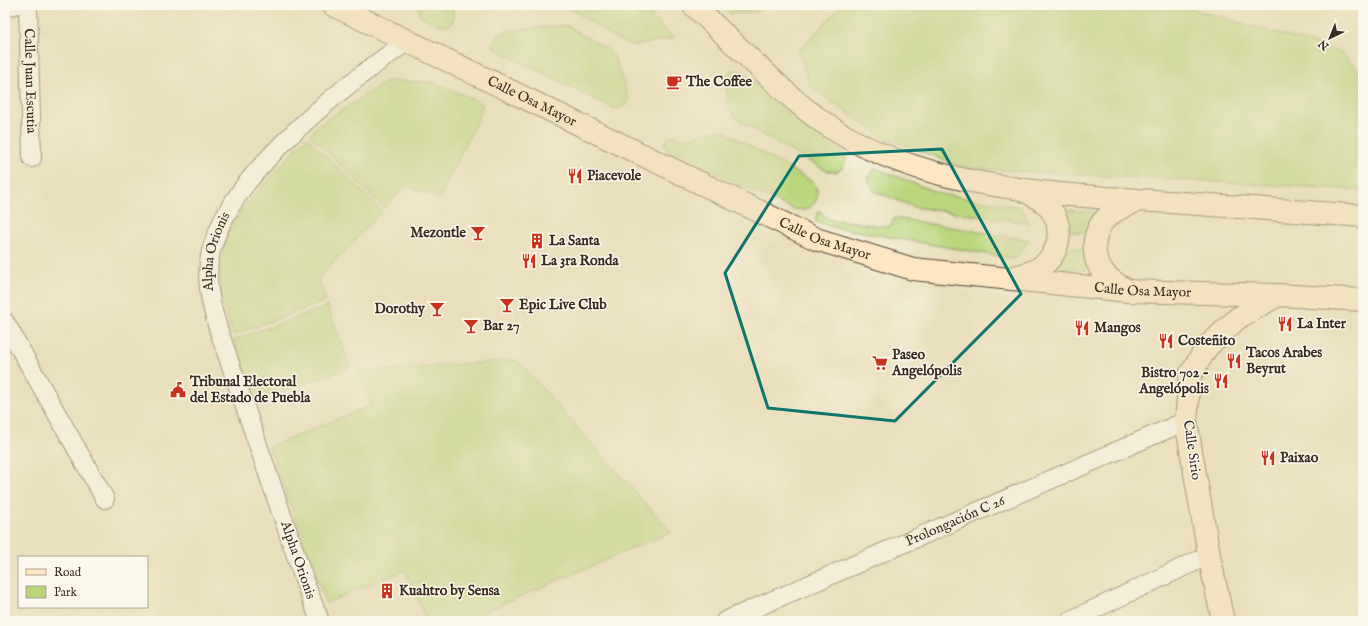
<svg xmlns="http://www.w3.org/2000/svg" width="1368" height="626" viewBox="0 0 1368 626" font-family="'IM FELL English',serif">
<rect width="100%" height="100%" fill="#fbf7ec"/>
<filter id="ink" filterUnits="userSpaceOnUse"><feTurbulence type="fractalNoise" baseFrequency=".025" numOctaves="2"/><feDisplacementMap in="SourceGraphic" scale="8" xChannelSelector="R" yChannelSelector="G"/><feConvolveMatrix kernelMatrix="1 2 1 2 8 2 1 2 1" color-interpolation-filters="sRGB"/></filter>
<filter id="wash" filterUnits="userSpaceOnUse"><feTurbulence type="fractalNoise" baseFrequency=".012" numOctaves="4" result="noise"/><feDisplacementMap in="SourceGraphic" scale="16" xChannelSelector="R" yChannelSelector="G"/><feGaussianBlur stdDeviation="0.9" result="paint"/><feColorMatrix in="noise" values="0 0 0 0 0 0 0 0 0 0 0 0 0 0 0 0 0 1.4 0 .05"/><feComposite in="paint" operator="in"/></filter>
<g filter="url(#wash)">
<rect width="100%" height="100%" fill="#eadfbc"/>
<!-- green -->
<g fill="#b9d67d" stroke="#7a804e">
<path d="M416 5H452C453 10 454 16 453 21 450 33 426 18 419 15V7Z"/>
<polygon points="569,5 639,5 674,38 633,46 615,38 570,8"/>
<polygon points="720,5 764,5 759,11 730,14"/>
<polygon points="842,5 1178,5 1339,51 1363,74 1363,190 965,168 881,136 810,87 799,50"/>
<path d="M566 25 608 50 615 58 629 100C625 106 622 108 615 109L497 50 492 45 496 37 505 31Z"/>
<polygon points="733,70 742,71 795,119 843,150 846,158 844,167 836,172 827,171 778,144 737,119 734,115 728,104 726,80 727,74"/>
<polygon points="387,81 434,82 483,104 478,118 439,199 406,185 384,208 310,135 316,127"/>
<path d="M720 129 813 182C821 193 818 205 805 210L793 209 668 152 665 147 666 140C672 133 677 136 684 139Z"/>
<polygon points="307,137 382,211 318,279 326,301 233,335 221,300 220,272 224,246 232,223 244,206"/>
<polygon points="875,168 941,194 1020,207 1029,223 914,207 874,191 868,179"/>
<polygon points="819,210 827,219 889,227 895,218 1030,240 1015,259 827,226 815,221"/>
<polygon points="1066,210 1100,212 1088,233 1064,231"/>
<polygon points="1064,247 1088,249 1086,270 1052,268"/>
<polygon points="328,306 350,367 324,377 323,376 256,402 234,340"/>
<polygon points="517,360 671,532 463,621 427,621 405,570 326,603 269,447 372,405 358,372"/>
</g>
</g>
<g filter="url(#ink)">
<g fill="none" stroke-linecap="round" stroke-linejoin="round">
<defs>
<g id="street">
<path id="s1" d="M28 5 32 158"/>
<polyline points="5,7 15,5"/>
<polyline points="5,322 105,499"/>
<path id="s2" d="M320 621 307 588 219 331C211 306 204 279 211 251 223 206 254 172 286 140 324 103 364 71 408 41"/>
<path id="s3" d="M725 621 1186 421"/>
<polyline points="1069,621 1209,555"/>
</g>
<g id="secondary">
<path id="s4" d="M333 5 816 239 913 269 1128 291 1278 295 1363 300"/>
<path d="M693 5C716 26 738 48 761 69 783 90 805 111 830 127 903 174 988 187 1072 195 1105 198 1137 200 1169 202L1363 216"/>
<path d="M1013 277C1023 275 1034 272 1042 266 1060 253 1064 228 1051 210 1045 201 1036 196 1026 192"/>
<path d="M1127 290C1117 285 1105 277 1099 266 1091 250 1094 229 1107 217 1116 209 1126 205 1137 201"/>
<polyline points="1223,621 1209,555 1186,421 1190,375 1207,347 1238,318 1278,295"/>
</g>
</defs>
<!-- street casing -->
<use href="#street" stroke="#554536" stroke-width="20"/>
<!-- secondary casing -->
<use href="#secondary" stroke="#554536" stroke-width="24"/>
<!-- street -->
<use href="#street" stroke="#fff" stroke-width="18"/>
<!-- secondary -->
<use href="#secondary" stroke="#fce6c4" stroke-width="22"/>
</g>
</g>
<!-- marked area -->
<path d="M0 0H1368V626H0ZM942 149 1021 294 895 421 768 408 725 273 799 156Z" fill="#eadfbc" fill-opacity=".55" fill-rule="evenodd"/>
<path fill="none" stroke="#0f766e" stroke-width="3" stroke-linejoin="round" d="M942 149 1021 294 895 421 768 408 725 273 799 156Z"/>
<!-- icons -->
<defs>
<symbol id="cafe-bare" viewBox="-9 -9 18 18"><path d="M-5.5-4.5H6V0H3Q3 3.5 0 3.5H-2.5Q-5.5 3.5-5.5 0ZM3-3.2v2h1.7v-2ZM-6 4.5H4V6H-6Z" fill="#c8321e" stroke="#fbf7ec" stroke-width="2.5" paint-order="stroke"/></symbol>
<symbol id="restaurant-bare" viewBox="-9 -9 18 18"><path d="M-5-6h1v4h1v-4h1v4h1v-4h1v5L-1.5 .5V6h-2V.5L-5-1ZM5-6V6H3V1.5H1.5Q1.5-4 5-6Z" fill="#c8321e" stroke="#fbf7ec" stroke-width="2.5" paint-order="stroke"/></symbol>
<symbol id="bar-bare" viewBox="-9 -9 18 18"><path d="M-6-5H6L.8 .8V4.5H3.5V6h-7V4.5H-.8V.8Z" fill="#c8321e" stroke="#fbf7ec" stroke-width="2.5" paint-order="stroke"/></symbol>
<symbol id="building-bare" viewBox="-9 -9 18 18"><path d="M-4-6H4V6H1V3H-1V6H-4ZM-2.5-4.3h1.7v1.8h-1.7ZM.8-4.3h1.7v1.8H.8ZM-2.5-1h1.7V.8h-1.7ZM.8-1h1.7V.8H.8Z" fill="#c8321e" stroke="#fbf7ec" stroke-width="2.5" paint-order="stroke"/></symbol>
<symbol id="supermarket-bare" viewBox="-9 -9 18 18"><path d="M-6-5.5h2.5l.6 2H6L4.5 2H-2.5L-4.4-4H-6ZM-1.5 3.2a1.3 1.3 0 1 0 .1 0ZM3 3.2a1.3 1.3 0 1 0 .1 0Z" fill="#c8321e" stroke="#fbf7ec" stroke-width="2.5" paint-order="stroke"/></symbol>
<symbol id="civic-bare" viewBox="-9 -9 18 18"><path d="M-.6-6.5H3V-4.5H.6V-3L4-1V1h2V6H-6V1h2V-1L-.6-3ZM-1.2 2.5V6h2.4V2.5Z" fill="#c8321e" stroke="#fbf7ec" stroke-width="2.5" paint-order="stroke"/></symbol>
</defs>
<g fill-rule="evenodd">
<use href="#cafe-bare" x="663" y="71" width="22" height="22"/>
<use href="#restaurant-bare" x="564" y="165" width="22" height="22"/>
<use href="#bar-bare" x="467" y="222" width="22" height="22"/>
<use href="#building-bare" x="526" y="230" width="22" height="22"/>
<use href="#restaurant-bare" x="518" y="250" width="22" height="22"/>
<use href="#bar-bare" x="496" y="294" width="22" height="22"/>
<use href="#bar-bare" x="426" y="298" width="22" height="22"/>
<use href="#restaurant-bare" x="1274" y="313" width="22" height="22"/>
<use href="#bar-bare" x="460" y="315" width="22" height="22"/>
<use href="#restaurant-bare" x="1071" y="317" width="22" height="22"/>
<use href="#restaurant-bare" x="1155" y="330" width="22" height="22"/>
<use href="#restaurant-bare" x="1223" y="350" width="22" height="22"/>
<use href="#supermarket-bare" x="869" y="352" width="22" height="22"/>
<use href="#restaurant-bare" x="1210" y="370" width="22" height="22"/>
<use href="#civic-bare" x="167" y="379" width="22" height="22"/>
<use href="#restaurant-bare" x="1257" y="447" width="22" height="22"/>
<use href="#building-bare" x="376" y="580" width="22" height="22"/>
</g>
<g text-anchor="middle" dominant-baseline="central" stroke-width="3" stroke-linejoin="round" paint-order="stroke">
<!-- street labels -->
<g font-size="14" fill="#3b2a1e" stroke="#fbf7ec">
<text stroke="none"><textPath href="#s1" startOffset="76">Calle Juan Escutia</textPath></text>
<text stroke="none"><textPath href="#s4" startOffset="221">Calle Osa Mayor</textPath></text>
<text stroke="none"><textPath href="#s4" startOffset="545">Calle Osa Mayor</textPath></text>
<text stroke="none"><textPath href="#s2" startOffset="389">Alpha Orionis</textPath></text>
<text stroke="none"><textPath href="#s4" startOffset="869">Calle Osa Mayor</textPath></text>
<text transform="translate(1192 450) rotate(82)">Calle Sirio</text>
<text stroke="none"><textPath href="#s3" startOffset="251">Prolongación C 26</textPath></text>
<text transform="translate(298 560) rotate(71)">Alpha Orionis</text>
</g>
<!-- poi labels -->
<g font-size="14" font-weight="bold" fill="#3b2a1e" stroke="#fbf7ec" text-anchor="start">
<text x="686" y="82">The Coffee</text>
<text x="587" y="176">Piacevole</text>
<text x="466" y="233" text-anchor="end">Mezontle</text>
<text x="549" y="241">La Santa</text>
<text x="541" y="261">La 3ra Ronda</text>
<text x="519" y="305">Epic Live Club</text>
<text x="425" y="309" text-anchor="end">Dorothy</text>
<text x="1297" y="324">La Inter</text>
<text x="483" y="326">Bar 27</text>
<text x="1094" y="328">Mangos</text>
<text x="1178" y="341">Costeñito</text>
<text x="1246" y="353">Tacos Arabes<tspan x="1246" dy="16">Beyrut</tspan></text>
<text x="892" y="355">Paseo<tspan x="892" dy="16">Angelópolis</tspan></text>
<text x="1209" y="373" text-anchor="end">Bistro 702 -<tspan x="1209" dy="16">Angelópolis</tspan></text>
<text x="190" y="382">Tribunal Electoral<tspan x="190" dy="16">del Estado de Puebla</tspan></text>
<text x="1280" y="458">Paixao</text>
<text x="399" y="591">Kuahtro by Sensa</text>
</g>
</g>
<!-- margin -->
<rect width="1368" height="626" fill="none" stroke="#fbf7ec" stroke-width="20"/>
<!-- legend -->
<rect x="18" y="556" width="130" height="52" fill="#fbf7ec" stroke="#aea59a"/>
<rect x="26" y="569" width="20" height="6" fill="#fce6c4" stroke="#aea59a"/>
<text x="54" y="576" font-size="12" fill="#3b2a1e">Road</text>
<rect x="26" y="586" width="20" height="12" fill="#b9d67d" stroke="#aea59a"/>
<text x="54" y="596" font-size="12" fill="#3b2a1e">Park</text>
<!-- north arrow -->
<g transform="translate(1330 38) rotate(223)" stroke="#fbf7ec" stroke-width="3" paint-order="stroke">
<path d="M0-3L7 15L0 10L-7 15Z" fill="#3b2a1e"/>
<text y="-6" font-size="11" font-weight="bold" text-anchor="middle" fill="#3b2a1e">N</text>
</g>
</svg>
